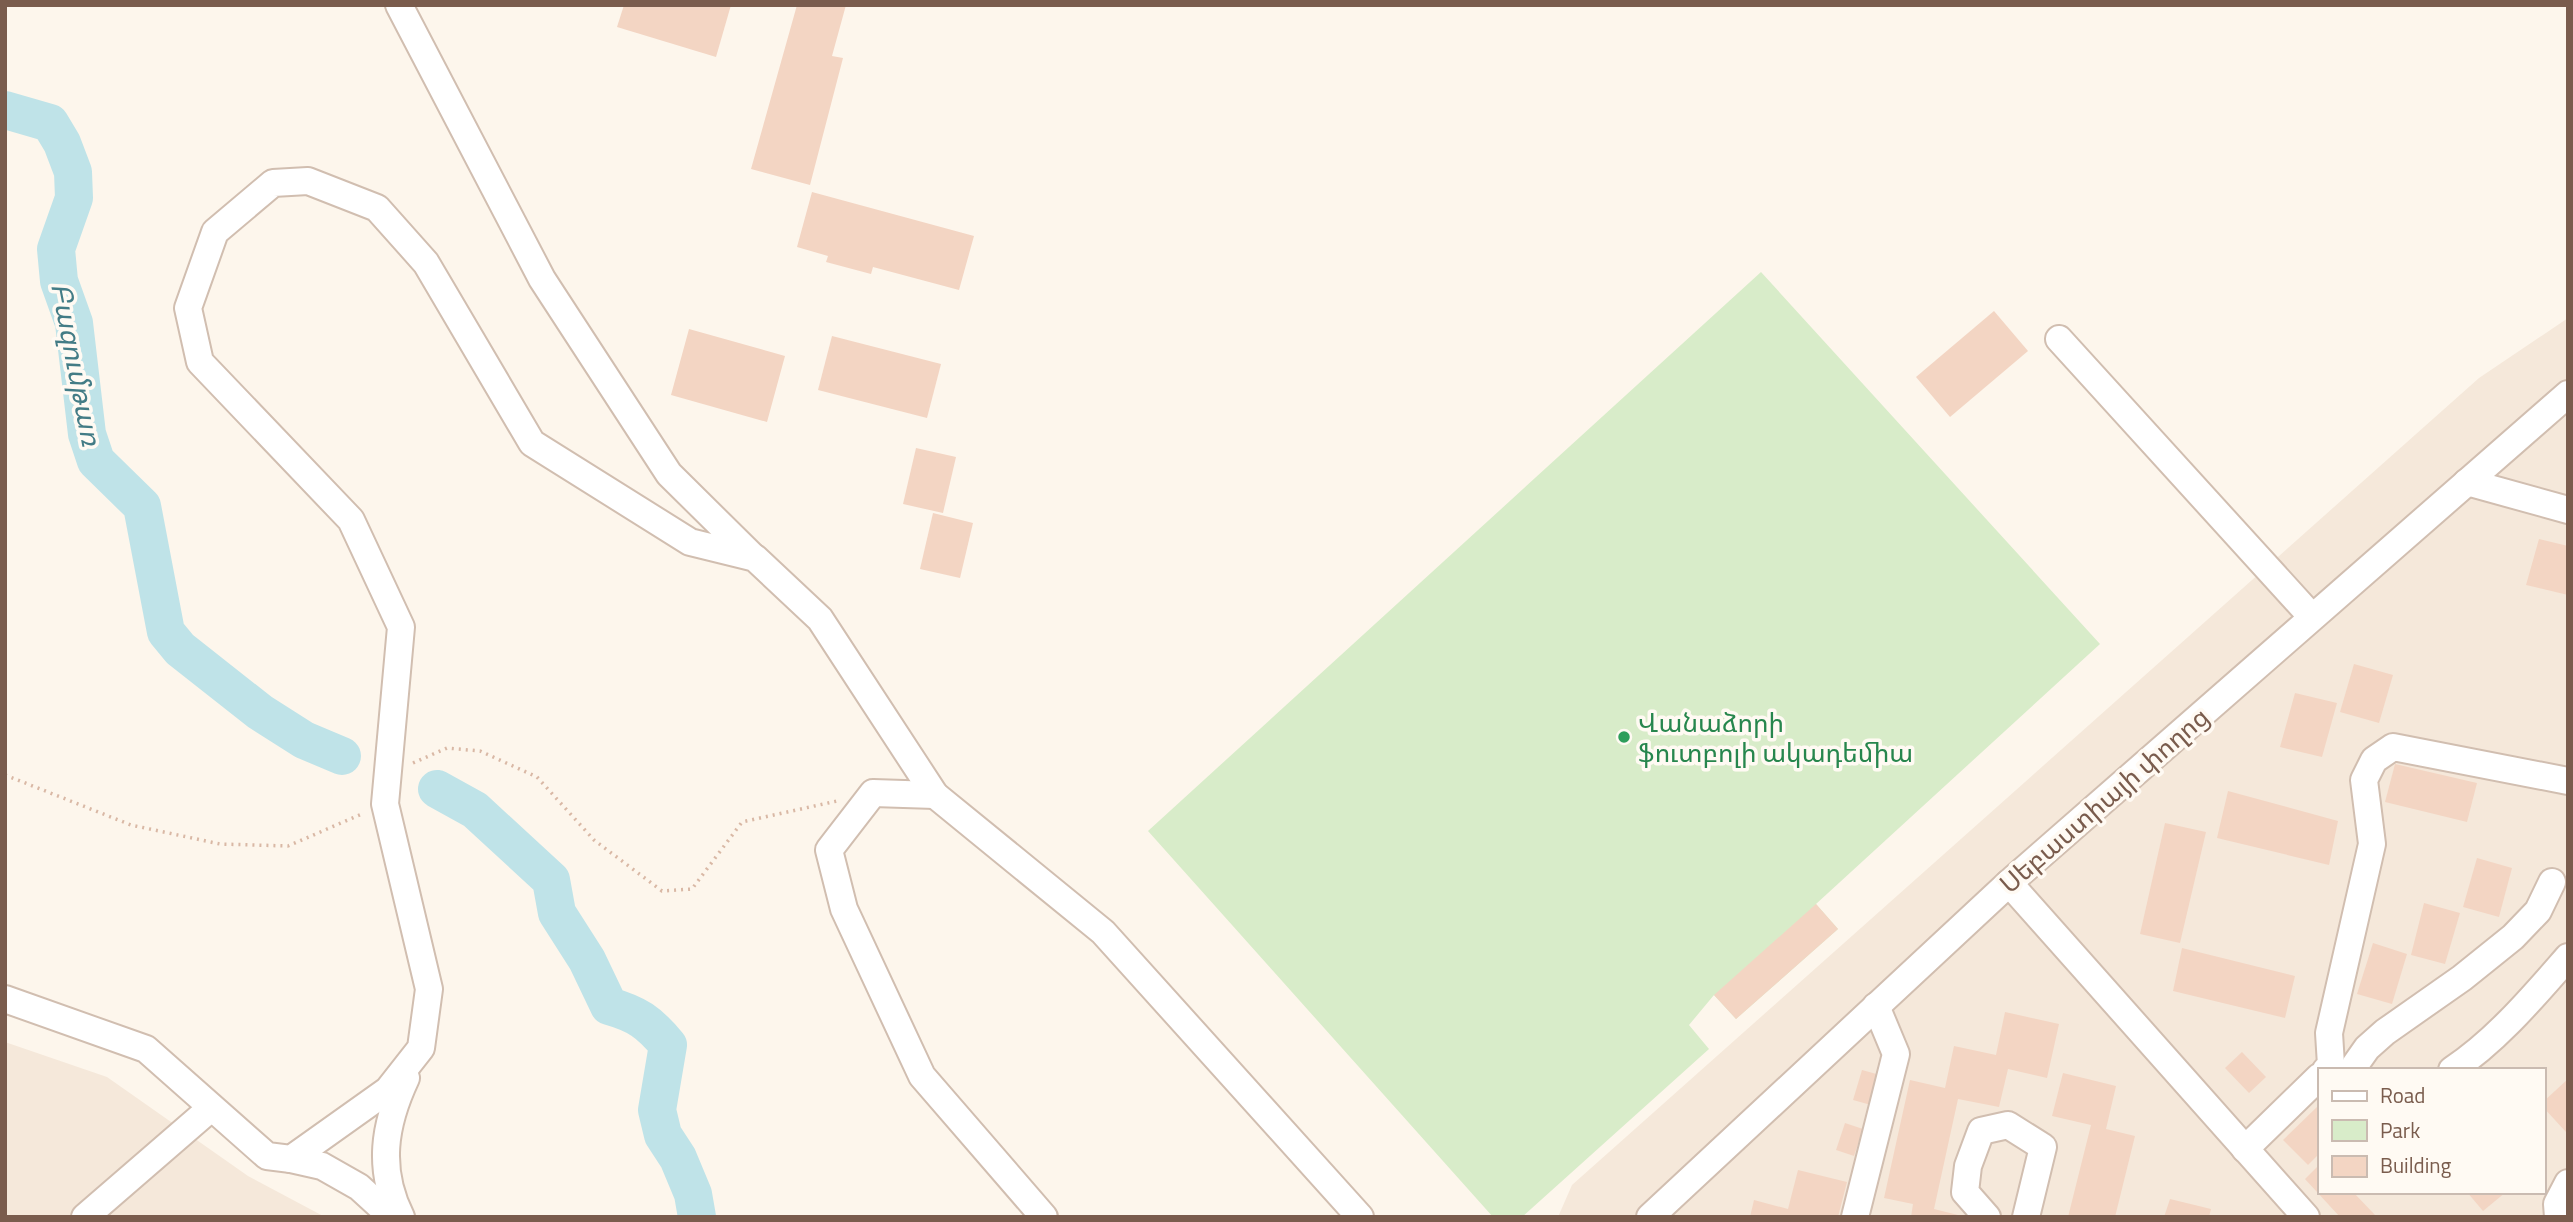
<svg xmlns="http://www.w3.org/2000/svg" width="2573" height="1222" viewBox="0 0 2573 1222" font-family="'Titillium Web','Noto Sans Armenian',sans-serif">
<rect width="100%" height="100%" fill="#fdf6ec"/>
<!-- residential -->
<g fill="#f5e8da" fill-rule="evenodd">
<path d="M2568 318V1217H1558L1572 1185 2479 378ZM2319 1070H2543V1192H2319Z"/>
<polygon points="5,1042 107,1077 248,1176 325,1217 5,1217"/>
</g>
<!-- green -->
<polygon fill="#d8ecc9" points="1761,272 2100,644 1816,904 1838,929 1736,1019 1714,995 1689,1025 1709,1049 1522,1217 1493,1217 1148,831"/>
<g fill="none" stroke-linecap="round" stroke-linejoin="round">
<!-- river -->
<g stroke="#bfe3e8" stroke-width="38">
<polyline points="5,110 50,123 62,143 73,172 74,198 56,249 59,281 74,323 87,434 96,461 142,506 166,632 180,649 260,712 304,740 342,756"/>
<path d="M437 789 475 810 551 880 557 913 587 960 609 1006C637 1014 649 1022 668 1045L657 1110 663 1135 678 1158 693 1194 697 1217"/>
</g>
</g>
<!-- building -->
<g fill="#f3d5c3">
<polygon points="624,5 731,5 716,57 617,27"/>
<polygon points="797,5 846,5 832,56 843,58 810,185 751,169"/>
<polygon points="812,192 974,236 959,290 873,267 871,274 826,262 828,256 797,247"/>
<polygon points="1994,311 2028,351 1950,417 1916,377"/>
<polygon points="689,329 785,356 767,422 671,395"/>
<polygon points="832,336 941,364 927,418 818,390"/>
<polygon points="916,448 956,457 943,513 903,504"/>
<polygon points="933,513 973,523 960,578 920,569"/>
<polygon points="2539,539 2568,546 2568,595 2526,585"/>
<polygon points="2354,664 2393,675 2379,723 2340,712"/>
<polygon points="2295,693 2337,703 2322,757 2280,747"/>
<polygon points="2395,764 2477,783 2467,822 2385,802"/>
<polygon points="2228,791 2338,821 2329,865 2217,838"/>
<polygon points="2165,823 2206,832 2180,943 2140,934"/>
<polygon points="2477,858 2512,868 2499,917 2463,907"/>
<polygon points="2424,903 2460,913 2445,964 2411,955"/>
<polygon points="1816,904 1838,929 1736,1019 1714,995"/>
<polygon points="2373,943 2407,954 2392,1004 2357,994"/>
<polygon points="2182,948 2295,976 2285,1018 2173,991"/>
<polygon points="2005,1012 2059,1024 2047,1078 2008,1069 1999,1107 1958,1099 1934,1209 1966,1217 1911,1217 1913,1204 1884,1198 1910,1080 1945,1088 1954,1046 1996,1055"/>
<polygon points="2242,1052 2266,1077 2249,1093 2225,1068"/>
<polygon points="1862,1070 1880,1075 1871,1105 1853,1100"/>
<polygon points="2063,1073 2116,1086 2106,1129 2135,1136 2115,1217 2068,1217 2091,1125 2052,1116"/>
<polygon points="2568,1079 2568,1130 2566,1132 2543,1107 2543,1102"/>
<polygon points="2319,1105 2319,1154 2308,1165 2283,1140"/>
<polygon points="1845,1123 1863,1129 1854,1156 1836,1150"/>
<polygon points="2319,1165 2319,1192 2353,1192 2375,1215 2340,1217 2305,1179"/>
<polygon points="1798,1170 1847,1182 1838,1217 1750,1217 1754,1200 1788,1209"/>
<polygon points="2467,1192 2506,1192 2483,1211"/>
<polygon points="2170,1199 2211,1209 2209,1217 2164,1217"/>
</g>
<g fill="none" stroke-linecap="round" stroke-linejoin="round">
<defs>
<g id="minor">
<polyline points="399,5 542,279 669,474 753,557"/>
<polyline points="2059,339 2312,617"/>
<polyline points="2467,482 2568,510"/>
<polyline points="935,795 873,793 829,850 844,909 922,1076 1044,1217"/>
<polyline points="2009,883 2306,1217"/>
<polyline points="5,999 146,1049 267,1156 291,1159 388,1090 421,1048 429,989 385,804 401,627 351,520 200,362 188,308 215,232 273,183 308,181 377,208 426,263 532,443 690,542 755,558 820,619 935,795 1103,932 1360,1217"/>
<polyline points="2355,1065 2367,1048 2385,1032 2462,978 2513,937 2538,911 2552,882"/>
<polyline points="2326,1070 2331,1065 2329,1033 2372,844 2364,780 2374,760 2393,747 2568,781"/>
<path d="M2452 1070C2496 1041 2533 997 2568 957"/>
<polyline points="2245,1149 2319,1077"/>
<polyline points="291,1159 322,1166 359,1187 392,1217"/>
<polyline points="85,1217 211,1108"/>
<path d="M401 1217C377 1169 384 1125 406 1078"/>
<polyline points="1650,1217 2009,883 2568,394"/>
<polyline points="1855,1217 1896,1054 1876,1006"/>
<polyline points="1987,1217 1965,1192 1968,1166 1981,1131 2008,1125 2043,1147 2026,1217"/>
<polyline points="2558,1217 2557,1204 2568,1183"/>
</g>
</defs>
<!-- minor casing -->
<use href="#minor" stroke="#d1beb0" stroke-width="30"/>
<!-- path -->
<g stroke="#d9b8a5" stroke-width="3.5" stroke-dasharray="2 5" stroke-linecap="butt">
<polyline points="413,763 447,748 480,751 537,777 594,840 662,891 692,889 742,822 837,801"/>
<polyline points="5,775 131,825 220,844 288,846 364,813"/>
</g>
<!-- minor -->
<use href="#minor" stroke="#fff" stroke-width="26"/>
</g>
<!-- markers -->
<circle fill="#2e9e5b" stroke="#fffaf3" stroke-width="2.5" cx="1624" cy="737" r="7"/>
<g text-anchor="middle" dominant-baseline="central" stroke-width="7" stroke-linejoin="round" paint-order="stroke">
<!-- leisure labels -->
<g font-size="26" fill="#27864d" stroke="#fffaf3" text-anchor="start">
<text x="1638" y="722">Վանաձորի<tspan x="1638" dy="30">ֆուտբոլի ակադեմիա</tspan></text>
</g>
<!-- street labels -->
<g font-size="26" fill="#7a5c4d" stroke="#fffaf3">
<text transform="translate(2104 800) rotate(-41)">Սեբաստիայի փողոց</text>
</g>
<!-- water labels -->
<g font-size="28" font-style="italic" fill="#437c86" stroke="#fffaf3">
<text transform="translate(77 364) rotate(79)">Բազումթառ</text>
</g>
</g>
<!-- border -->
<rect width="2573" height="1222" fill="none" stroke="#7a5c4d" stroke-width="14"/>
<!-- legend -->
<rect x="2318" y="1068" width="228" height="126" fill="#fffaf3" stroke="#cabbb1" stroke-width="2"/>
<rect x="2332" y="1091" width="35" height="10" fill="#ffffff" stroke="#cabbb1" stroke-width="2"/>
<text x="2380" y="1103" font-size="21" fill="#7a5c4d">Road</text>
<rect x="2332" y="1120" width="35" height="21" fill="#d8ecc9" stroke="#cabbb1" stroke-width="2"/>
<text x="2380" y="1138" font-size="21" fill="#7a5c4d">Park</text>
<rect x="2332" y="1156" width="35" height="21" fill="#f3d5c3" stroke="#cabbb1" stroke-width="2"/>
<text x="2380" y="1173" font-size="21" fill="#7a5c4d">Building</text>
</svg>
